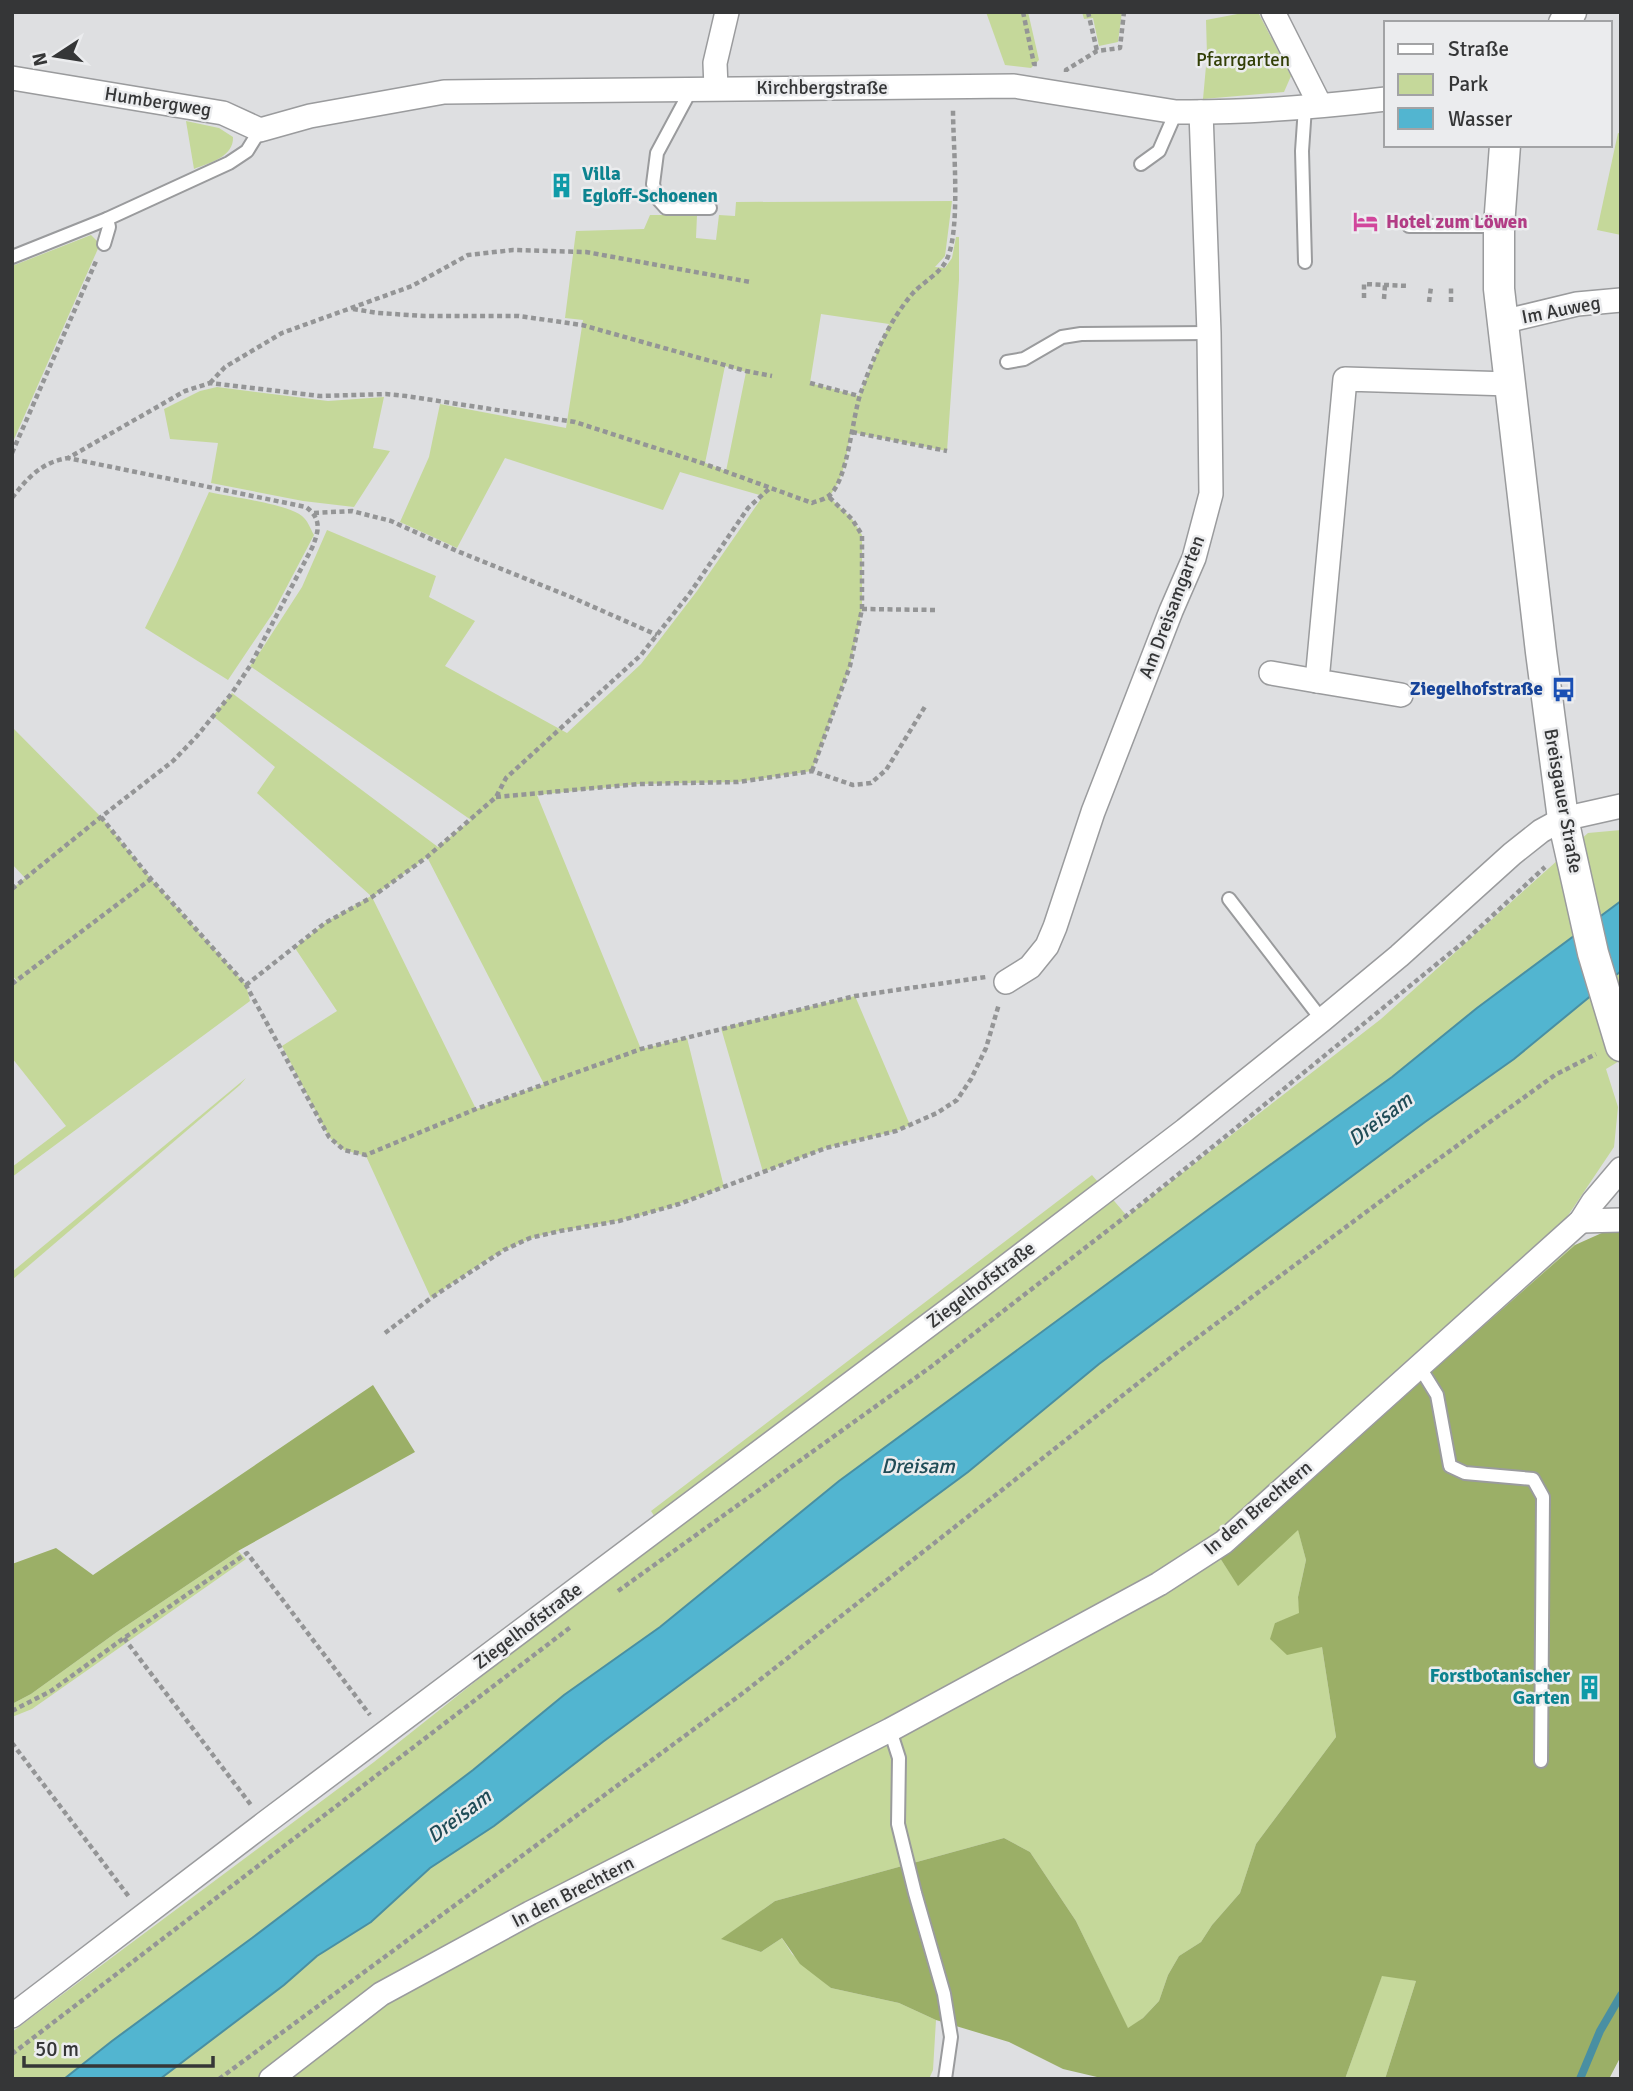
<svg xmlns="http://www.w3.org/2000/svg" width="1633" height="2091" viewBox="0 0 1633 2091" font-family="Signika,sans-serif">
<rect width="100%" height="100%" fill="#dedfe1"/>
<!-- green -->
<g fill="#c5d89a" fill-rule="evenodd">
<polygon points="986,12 1028,12 1039,60 1031,68 1005,65"/>
<polygon points="1082,12 1122,12 1118,42 1099,46 1093,18 1084,19"/>
<polygon points="1248,12 1258,12 1291,76 1284,92 1203,99 1207,55 1206,20"/>
<path d="M186 121 219 128 233 137C234 157 209 163 194 169Z"/>
<polygon points="1618,133 1621,134 1621,235 1597,230"/>
<path d="M952 201 945 256 935 267 945 268 952 258 956 237H959V280L947 451 851 432C845 459 846 474 829 497L852 519 862 535V609L850 666 812 771 738 782 639 784 537 795 641 1049 687 1038 724 1187C689 1200 654 1214 617 1221 587 1227 556 1229 527 1240 492 1253 462 1277 431 1298L366 1156 344 1150 329 1137 282 1046 337 1011 295 948 325 923 371 896 257 793 275 767 213 716 232 693 438 847 471 820 250 666 260 652 302 587 327 530 436 576 429 597 475 621 445 666 567 733 641 664 697 591 763 496 680 472 663 510 505 458 457 548 400 522 429 457 440 404 566 428 583 320 565 318 576 231 644 229 650 215H697L696 238 716 240 719 215 735 216 736 202ZM821 314 889 324 859 396 810 383ZM725 366 746 372 726 471 705 463ZM427 857 544 1084 476 1109 372 897Z"/>
<polygon points="91,235 100,244 12,444 12,266"/>
<polygon points="217,387 328,401 384,397 373,448 390,451 354,507 303,501 211,483 218,443 170,439 164,409 200,391"/>
<path d="M209 492C231 497 287 504 302 516 308 521 310 528 314 535L273 613 228 680 145 628 176 565Z"/>
<polygon points="12,727 101,817 151,879 246,985 250,1001 12,1177 12,1167 66,1126 12,1058 12,984 17,981 12,975 12,889 25,878 12,864"/>
<polygon points="1621,830 1621,901 1477,1008 1392,1077 1209,1209 839,1481 660,1627 564,1695 473,1770 252,1938 112,2041 64,2079 12,2079 12,2032 374,1762 592,1589 666,1534 651,1511 1092,1175 1127,1216 1381,1019 1588,833"/>
<polygon points="1621,971 1621,1060 1606,1069 1618,1107 1614,1147 1563,1223 1575,1245 1220,1558 1238,1585 1298,1529 1306,1560 1298,1597 1300,1614 1275,1623 1322,1647 1336,1737 1256,1844 1240,1893 1212,1925 1201,1942 1179,1956 1168,1975 1159,2001 1143,2018 1128,2029 1076,1921 1030,1852 1004,1838 775,1901 722,1939 761,1952 782,1938 792,1954 831,1988 899,2003 936,2020 933,2070 929,2079 160,2079 284,1985 317,1956 371,1922 430,1868 494,1826 604,1741 968,1472 1099,1364 1425,1122 1514,1059"/>
<polygon points="855,996 910,1125 896,1131 826,1148 763,1172 721,1028"/>
<polygon points="246,1078 240,1085 12,1280 12,1272"/>
<polygon points="238,1551 246,1559 32,1709 12,1717 12,1704 31,1694 117,1632"/>
<polygon points="1382,1975 1416,1981 1385,2079 1345,2079"/>
</g>
<!-- forest -->
<g fill="#9baf67">
<polygon points="1621,1230 1621,2056 1609,2079 1385,2079 1416,1981 1382,1976 1345,2079 1099,2079 1097,2077 1063,2069 1009,2042 936,2020 899,2003 831,1988 800,1964 782,1938 761,1952 721,1939 775,1901 1004,1838 1030,1852 1076,1921 1128,2028 1143,2018 1159,2001 1168,1975 1179,1956 1201,1942 1212,1925 1240,1893 1256,1844 1336,1737 1322,1647 1287,1655 1270,1639 1275,1623 1299,1613 1298,1597 1306,1560 1298,1530 1238,1586 1220,1558 1575,1245 1604,1232"/>
<polygon points="373,1385 415,1452 238,1551 117,1632 31,1694 12,1704 12,1564 56,1548 93,1575"/>
</g>
<!-- water -->
<polygon fill="#52b5d0" stroke="#498fa2" stroke-width="2" points="1621,901 1621,971 1514,1059 1425,1122 1099,1364 968,1472 604,1741 494,1826 430,1868 371,1922 317,1956 284,1985 160,2079 64,2079 112,2041 252,1938 473,1770 564,1695 660,1627 839,1481 1209,1209 1392,1077 1477,1008"/>
<g fill="none" stroke-linecap="round" stroke-linejoin="round">
<!-- stream -->
<polyline stroke="#498fa2" stroke-width="8" points="1580,2079 1600,2031 1621,1995"/>
<defs>
<g id="service">
<polyline points="686,88 686,99 657,153 653,184 657,198 666,208 710,208"/>
<polyline points="1141,164 1159,151 1176,112"/>
<polyline points="1409,226 1499,226"/>
<polyline points="104,244 109,227 107,219"/>
<polyline points="12,257 107,219 229,163 247,151 260,130"/>
<polyline points="1305,262 1302,151 1305,107"/>
<polyline points="1007,362 1024,359 1062,337 1081,334 1209,333"/>
<polyline points="1229,899 1322,1020"/>
<polyline points="1419,1366 1437,1395 1450,1466 1465,1473 1533,1479 1543,1497 1541,1761"/>
<polyline points="890,1730 899,1758 898,1824 915,1893 944,1994 951,2037 945,2079"/>
</g>
<g id="minor">
<polyline points="1273,12 1320,105"/>
<path d="M12 78 223 113 260 130 310 116 444 92 1014 86 1176 112C1246 113 1317 107 1386 99"/>
<polyline points="716,88 715,63 727,12"/>
<polyline points="1502,322 1577,304 1621,300"/>
<polyline points="1271,673 1317,681"/>
<polyline points="1401,695 1317,681 1345,379 1510,384"/>
<polyline points="1006,982 1030,967 1047,946 1055,927 1093,812 1171,611 1194,558 1211,494 1209,333 1201,112"/>
<polyline points="1581,1221 1621,1220"/>
<polyline points="12,2016 265,1823 974,1291 1185,1130 1322,1020 1399,956 1512,854 1541,831 1563,819 1621,806"/>
<polyline points="271,2079 381,1994 530,1913 890,1730 1159,1584 1224,1542 1581,1221 1593,1202 1621,1169"/>
</g>
<g id="tertiary">
<polyline points="1564,23 1571,12"/>
<polyline points="1505,145 1499,226 1499,289 1541,652 1563,819 1593,953 1621,1046"/>
</g>
</defs>
<!-- service casing -->
<use href="#service" stroke="#9a9b9d" stroke-width="16"/>
<!-- minor casing -->
<use href="#minor" stroke="#9a9b9d" stroke-width="26"/>
<!-- tertiary casing -->
<use href="#tertiary" stroke="#9a9b9d" stroke-width="33"/>
<!-- path -->
<g stroke="#949596" stroke-width="4.5" stroke-dasharray="5 3.5" stroke-linecap="butt">
<polyline points="1023,12 1034,64 1038,64"/>
<polyline points="1088,12 1097,51"/>
<polyline points="1066,72 1066,70 1097,51 1120,48 1124,12"/>
<polyline points="1364,298 1364,284 1409,286"/>
<polyline points="1384,299 1385,285"/>
<polyline points="1429,302 1431,287"/>
<polyline points="1451,302 1451,288"/>
<polyline points="353,309 378,313 425,316 519,316 582,325 746,371 772,376"/>
<polyline points="210,383 225,367 282,333 412,286 468,255 513,250 586,252 750,282"/>
<polyline points="810,383 859,396"/>
<polyline points="852,432 947,451"/>
<polyline points="12,453 97,259"/>
<path d="M12 498C28 477 42 462 68 458L185 391 210 383 320 396 386 394 406 396 575 422 705 464 812 503C817 501 823 500 827 497 848 485 852 416 861 392 873 358 889 321 913 293 923 282 941 273 947 259 961 228 953 146 953 110"/>
<polyline points="314,513 352,511 391,521 457,551 571,597 657,635"/>
<polyline points="862,609 937,610"/>
<polyline points="812,771 850,666 862,609 862,535 852,519 829,497"/>
<polyline points="496,797 639,784 738,782 812,771 853,785 871,783 886,770 926,705"/>
<polyline points="101,817 151,879 246,985 329,1137 344,1150 366,1155 476,1109 641,1049 855,996 986,977"/>
<path d="M12 889 101 817 173 761 197 736 232 693 250 666 312 548C319 531 322 519 306 507L68 458"/>
<polyline points="12,984 151,879"/>
<polyline points="246,985 325,923 372,897 427,857 496,797 506,778 641,655 690,593 748,508 770,488"/>
<polyline points="385,1333 431,1298 504,1250 530,1238 560,1231 619,1221 679,1204 826,1148 896,1131 937,1113 957,1100 971,1079 986,1048 999,1004"/>
<polyline points="618,1591 932,1366 1125,1217 1231,1132 1465,941 1545,867"/>
<polyline points="124,1638 251,1805"/>
<polyline points="12,1711 51,1691 124,1638 247,1553 370,1715"/>
<polyline points="12,1743 130,1898"/>
<polyline points="12,2054 572,1626"/>
<polyline points="219,2079 743,1693 1178,1352 1393,1192 1555,1075 1596,1054"/>
</g>
<!-- service -->
<use href="#service" stroke="#fff" stroke-width="12"/>
<!-- minor -->
<use href="#minor" stroke="#fff" stroke-width="23"/>
<!-- tertiary -->
<use href="#tertiary" stroke="#fff" stroke-width="30"/>
</g>
<!-- icons -->
<defs>
<symbol id="building-bare" viewBox="-9 -9 18 18"><path d="M-4-6H4V6H1V3H-1V6H-4ZM-2.5-4.3h1.7v1.8h-1.7ZM.8-4.3h1.7v1.8H.8ZM-2.5-1h1.7V.8h-1.7ZM.8-1h1.7V.8H.8Z" fill="#0f9aa8" stroke="#ebecee" stroke-width="2.5" paint-order="stroke"/></symbol>
<symbol id="hotel-bare" viewBox="-9 -9 18 18"><path d="M-6-4.5h1.5V1H6V5H4.5V3h-9V5H-6ZM-4 0a1.8 1.8 0 1 1 3.6 0ZM.5 0V-2.5h3Q6-2.5 6 0Z" fill="#d1479c" stroke="#ebecee" stroke-width="2.5" paint-order="stroke"/></symbol>
<symbol id="bus-bare" viewBox="-9 -9 18 18"><path d="M-5-6H5V4H4V6H2V4H-2V6H-4V4H-5ZM-3.5-4V0h7V-4ZM-3.5 1.2v1.5H-2V1.2ZM2 1.2v1.5H3.5V1.2Z" fill="#1a4fb4" stroke="#ebecee" stroke-width="2.5" paint-order="stroke"/></symbol>
</defs>
<g fill-rule="evenodd">
<use href="#building-bare" x="544" y="168" width="35" height="35"/>
<use href="#hotel-bare" x="1348" y="204" width="35" height="35"/>
<use href="#bus-bare" x="1546" y="672" width="35" height="35"/>
<use href="#building-bare" x="1572" y="1670" width="35" height="35"/>
</g>
<g text-anchor="middle" dominant-baseline="central" stroke-width="5" stroke-linejoin="round" paint-order="stroke">
<!-- park labels -->
<g font-size="19" fill="#323f06" stroke="#ebecee">
<text x="1243" y="60">Pfarrgarten</text>
</g>
<!-- street labels -->
<g font-size="19" fill="#353637" stroke="#ebecee">
<text x="822" y="88">Kirchbergstraße</text>
<text transform="translate(158 102) rotate(9)">Humbergweg</text>
<text transform="translate(1561 310) rotate(-11)">Im Auweg</text>
<text transform="translate(1172 607) rotate(-69)">Am Dreisamgarten</text>
<text transform="translate(1563 801) rotate(80)">Breisgauer Straße</text>
<text transform="translate(981 1285) rotate(-37)">Ziegelhofstraße</text>
<text transform="translate(1258 1508) rotate(-40)">In den Brechtern</text>
<text transform="translate(528 1626) rotate(-37)">Ziegelhofstraße</text>
<text transform="translate(573 1892) rotate(-27)">In den Brechtern</text>
</g>
<!-- culture labels -->
<g font-size="19" font-weight="bold" fill="#0d838f" stroke="#ebecee" text-anchor="start">
<text x="582" y="174">Villa<tspan x="582" dy="22">Egloff-Schoenen</tspan></text>
<text x="1570" y="1676" text-anchor="end">Forstbotanischer<tspan x="1570" dy="22">Garten</tspan></text>
</g>
<!-- hotel labels -->
<g font-size="19" font-weight="bold" fill="#b23c85" stroke="#ebecee" text-anchor="start">
<text x="1386" y="222">Hotel zum Löwen</text>
</g>
<!-- transit labels -->
<g font-size="19" font-weight="bold" fill="#164399" stroke="#ebecee" text-anchor="end">
<text x="1543" y="689">Ziegelhofstraße</text>
</g>
<!-- water labels -->
<g font-size="21" font-style="italic" fill="#204c57" stroke="#ebecee">
<text transform="translate(1380 1119) rotate(-37)">Dreisam</text>
<text x="918" y="1466">Dreisam</text>
<text transform="translate(459 1816) rotate(-37)">Dreisam</text>
</g>
</g>
<!-- border -->
<rect width="1633" height="2091" fill="none" stroke="#353637" stroke-width="28"/>
<!-- legend -->
<rect x="1384" y="21" width="228" height="126" fill="#ebecee" stroke="#a2a3a5" stroke-width="2"/>
<rect x="1398" y="44" width="35" height="10" fill="#ffffff" stroke="#a2a3a5" stroke-width="2"/>
<text x="1448" y="56" font-size="21" fill="#353637">Straße</text>
<rect x="1398" y="74" width="35" height="21" fill="#c5d89a" stroke="#a2a3a5" stroke-width="2"/>
<text x="1448" y="91" font-size="21" fill="#353637">Park</text>
<rect x="1398" y="108" width="35" height="21" fill="#52b5d0" stroke="#a2a3a5" stroke-width="2"/>
<text x="1448" y="126" font-size="21" fill="#353637">Wasser</text>
<!-- north arrow -->
<g transform="translate(56 56) rotate(258)" stroke="#ebecee" stroke-width="5" paint-order="stroke">
<path d="M0-5L12 26L0 18L-12 26Z" fill="#353637"/>
<text y="-10" font-size="19" font-weight="bold" text-anchor="middle" fill="#353637">N</text>
</g>
<!-- scale -->
<path d="M24 2056v10h189v-10" fill="none" stroke="#353637" stroke-width="3.5"/>
<text x="35" y="2056" font-size="21" fill="#353637" stroke="#ebecee" stroke-width="5" paint-order="stroke">50 m</text>
</svg>
